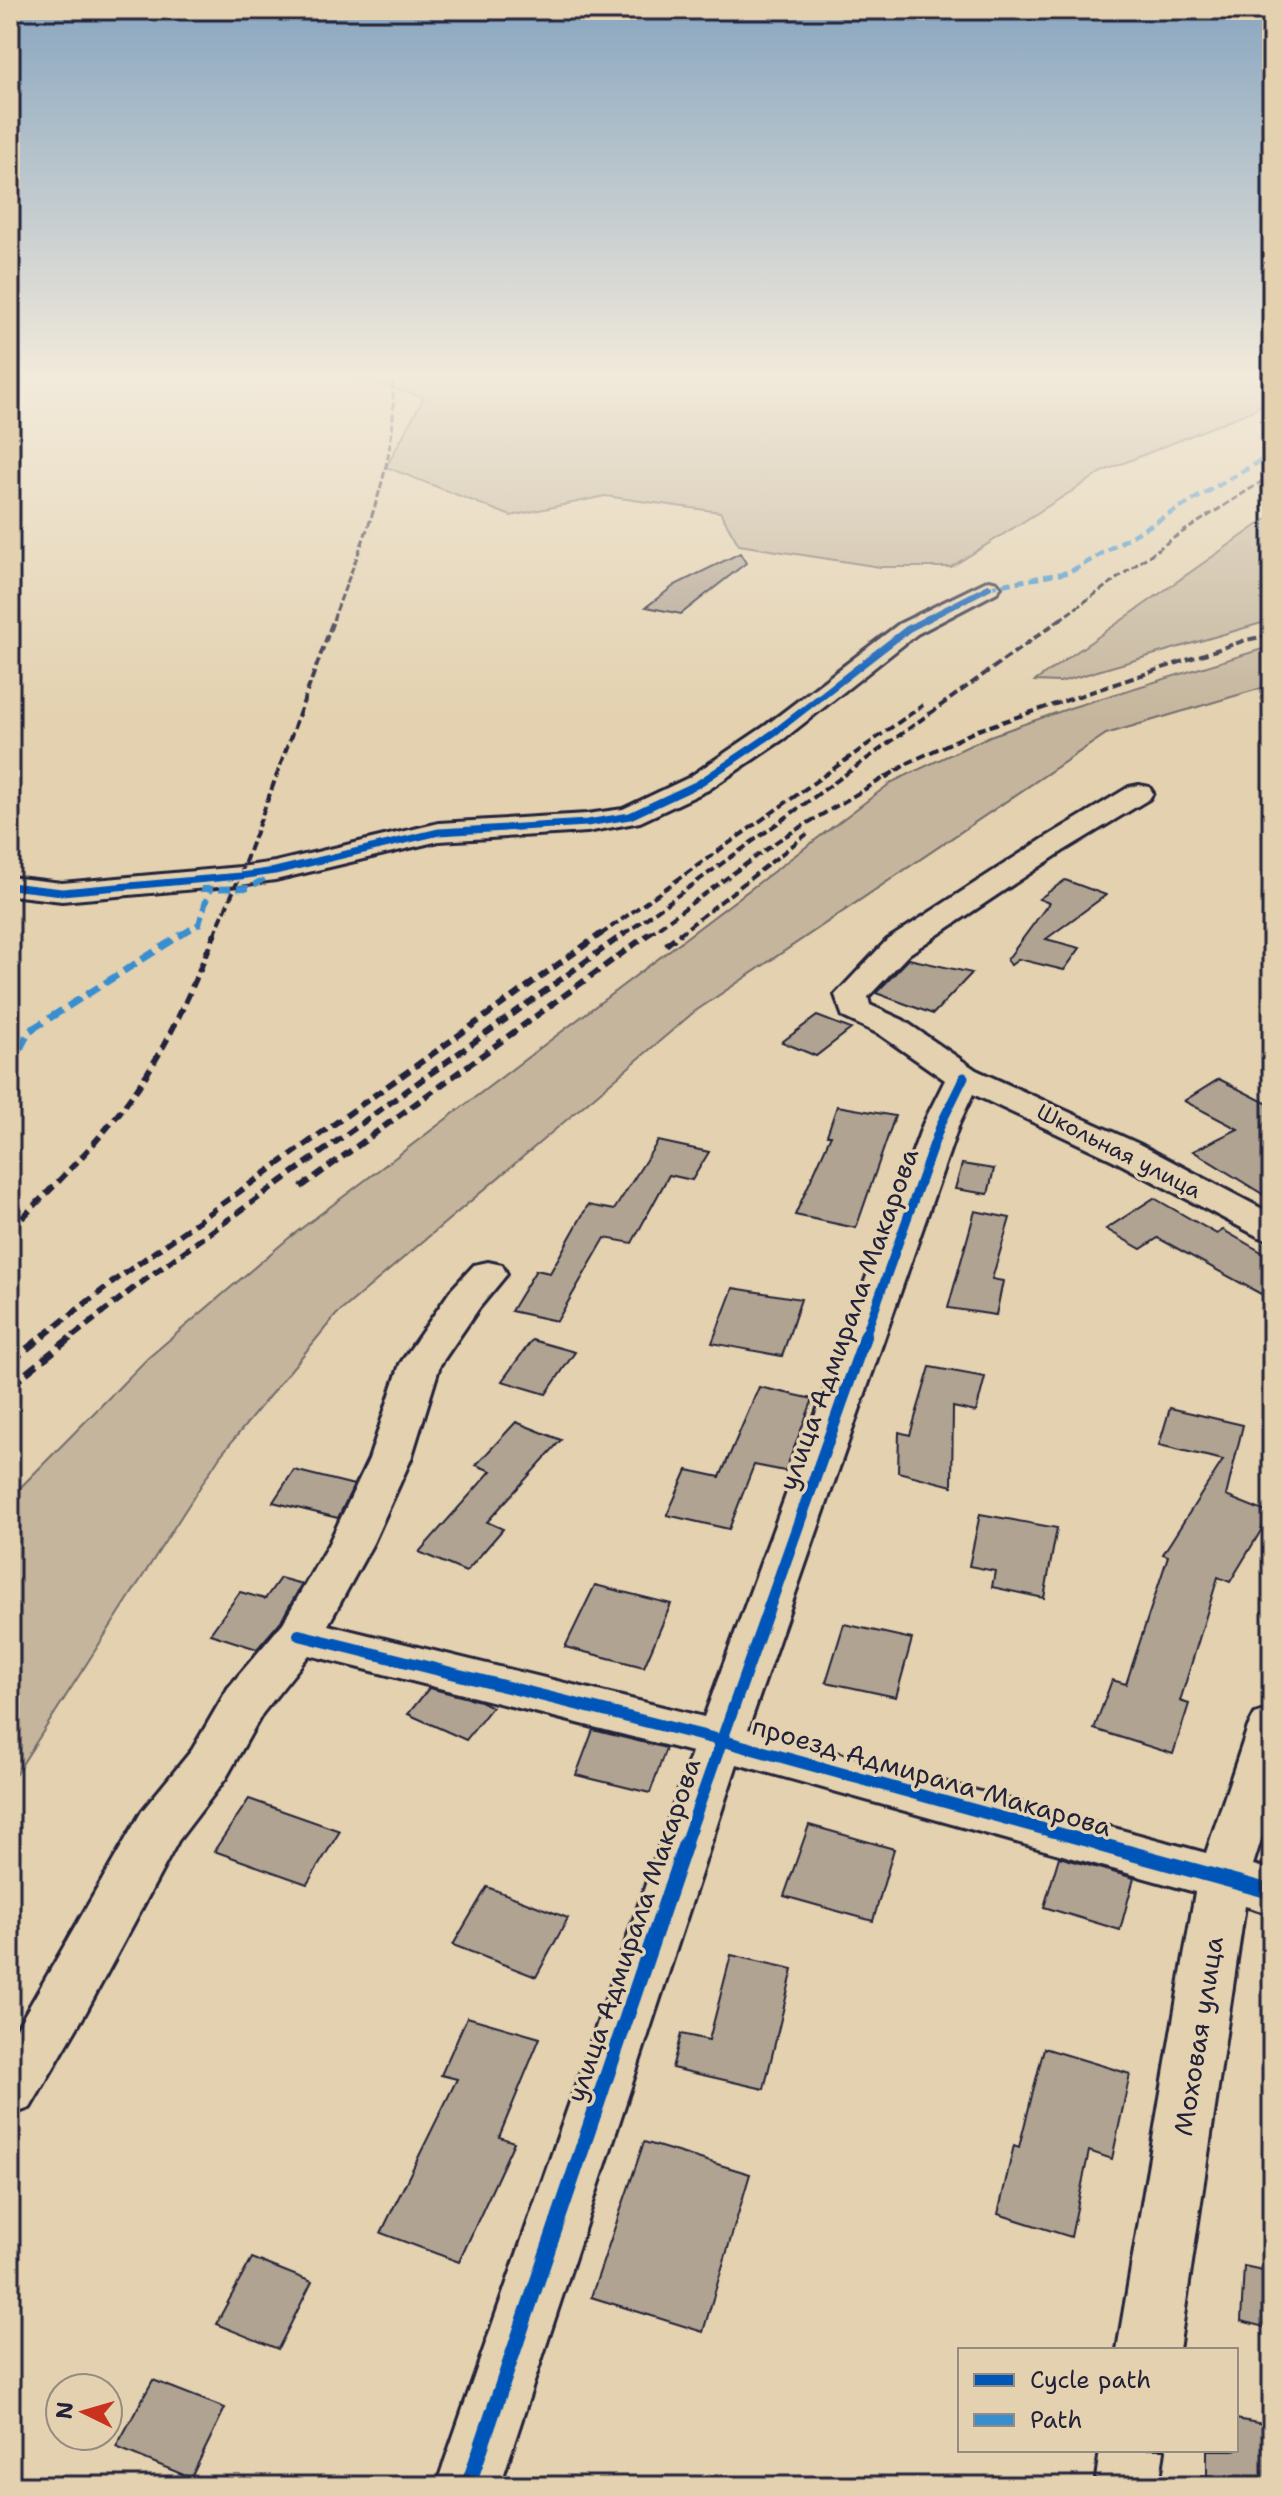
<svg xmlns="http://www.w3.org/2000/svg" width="1282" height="2496" viewBox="0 0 1282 2496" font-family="'Shantell Sans',sans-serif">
<rect width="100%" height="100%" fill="#e3d1af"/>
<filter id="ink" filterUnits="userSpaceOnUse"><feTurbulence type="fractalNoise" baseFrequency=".0125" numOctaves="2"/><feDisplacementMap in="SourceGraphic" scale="16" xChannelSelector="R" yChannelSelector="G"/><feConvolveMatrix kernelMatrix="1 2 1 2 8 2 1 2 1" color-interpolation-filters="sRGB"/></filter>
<g filter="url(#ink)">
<!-- green -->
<g fill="#c4b59c" stroke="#736c6c" stroke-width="2">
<polygon points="337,372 1272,372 1272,398 1251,411 1104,471 951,567 880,567 739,545 720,512 605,496 511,516 386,467 424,397"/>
<polygon points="1272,515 1272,620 1060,682 1035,681"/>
<polygon points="1272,646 1272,685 1106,734 694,1012 336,1315 220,1456 10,1783 10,1498 148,1358 290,1237 892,782 990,736 1073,707"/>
</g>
<!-- building -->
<g fill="#b0a391" stroke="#22223b" stroke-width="2">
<polygon points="740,553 746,563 681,614 646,607 675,585"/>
<polygon points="1065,880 1106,895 1046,939 1080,948 1064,970 1019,959 1011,965 1007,960 1049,903 1039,899"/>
<polygon points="909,959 972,973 933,1014 876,993"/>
<polygon points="817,1016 851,1029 816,1056 782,1042"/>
<polygon points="1219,1079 1272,1106 1272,1200 1193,1151 1238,1129 1184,1101"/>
<polygon points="837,1106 895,1116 856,1228 795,1215 831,1135 827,1135"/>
<polygon points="658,1141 709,1152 692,1180 669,1175 632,1243 605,1238 557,1321 511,1311 536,1270 550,1273 588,1205 614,1210"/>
<polygon points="962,1164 994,1169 988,1194 955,1189"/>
<polygon points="1154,1198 1217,1234 1223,1230 1272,1258 1272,1300 1158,1238 1141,1249 1106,1229"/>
<polygon points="975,1211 1010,1218 992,1279 1003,1281 996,1315 948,1308"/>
<polygon points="733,1288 801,1299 782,1356 712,1343"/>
<polygon points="532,1340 575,1352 546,1394 502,1381"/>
<polygon points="930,1367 985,1377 976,1412 953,1407 952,1486 898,1472 899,1432 910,1435"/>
<polygon points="759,1387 813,1399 785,1471 754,1465 729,1529 667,1515 687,1470 720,1477"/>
<polygon points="1170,1408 1243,1425 1226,1496 1271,1514 1230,1582 1218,1577 1180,1701 1189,1704 1173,1754 1094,1729 1112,1680 1126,1684 1168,1556 1163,1554 1223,1460 1159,1445"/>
<polygon points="516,1422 561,1440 487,1522 503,1529 466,1572 419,1552 491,1471 476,1465"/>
<polygon points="294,1470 354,1485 338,1518 273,1502"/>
<polygon points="980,1514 1057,1528 1044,1598 992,1587 995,1571 969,1566"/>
<polygon points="280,1578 302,1584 281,1621 257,1649 210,1634 240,1592 265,1599"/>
<polygon points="595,1585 671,1604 644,1667 565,1647"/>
<polygon points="844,1624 912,1639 896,1697 826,1682"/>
<polygon points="429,1688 480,1701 492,1707 466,1740 408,1714"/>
<polygon points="593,1730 666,1748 650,1793 576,1775"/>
<polygon points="249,1799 340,1831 307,1884 214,1851"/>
<polygon points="809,1825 894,1849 873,1921 784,1896"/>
<polygon points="1059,1857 1134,1878 1120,1930 1044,1907"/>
<polygon points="487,1887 568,1918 536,1977 453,1945"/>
<polygon points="731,1955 793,1969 764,2089 672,2068 681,2034 709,2040"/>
<polygon points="467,2017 540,2038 499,2137 514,2142 459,2262 381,2233 457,2079 441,2075"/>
<polygon points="1044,2048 1130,2074 1112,2159 1089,2151 1071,2237 998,2214 1014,2145 1019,2147"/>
<polygon points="644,2142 750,2174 703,2332 591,2297"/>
<polygon points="252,2258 312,2282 278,2349 216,2324"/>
<polygon points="1244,2266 1272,2272 1272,2329 1241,2321"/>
<polygon points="153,2380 225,2408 191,2478 116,2447"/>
<polygon points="1236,2419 1269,2425 1272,2486 1207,2486 1207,2450 1236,2450"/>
</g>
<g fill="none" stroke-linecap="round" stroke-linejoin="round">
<defs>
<g id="minor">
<polygon points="989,580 997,582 1001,587 997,592 917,634 785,738 708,790 640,822 587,832 439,841 275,880 240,885 62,901 10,895 10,877 62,883 240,867 275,862 439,823 587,814 623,809 688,778 765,726 899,624"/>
<polygon points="1139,785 1149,787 1153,793 1149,799 1063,851 909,954 868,997 870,1005 903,1020 976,1070 1139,1144 1272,1214 1272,1240 1259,1237 1113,1160 973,1094 959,1124 748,1729 1206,1853 1248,1727 1255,1714 1272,1708 1272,1805 1253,1865 1272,1870 1272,1914 1245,1906 1179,2350 1117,2350 1195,1892 737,1764 500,2486 436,2486 692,1752 309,1655 262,1714 226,1778 178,1841 85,2014 30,2108 10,2115 10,2040 142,1811 192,1750 228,1688 283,1623 329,1543 369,1459 400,1364 451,1290 474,1265 488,1262 502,1265 507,1274 479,1308 440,1365 411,1459 373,1543 328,1625 704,1717 923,1124 945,1080 879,1034 843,1017 835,995 887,940 1043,839 1129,787"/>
<polygon points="1100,2450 1164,2450 1159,2486 1095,2486"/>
</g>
</defs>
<!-- minor casing -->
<use href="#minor" stroke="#22223b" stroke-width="6"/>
<!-- minor -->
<use href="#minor" fill="#e3d1af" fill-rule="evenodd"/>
<!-- rail-far3 -->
<g stroke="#22223b" stroke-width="3" stroke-dasharray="7 3" stroke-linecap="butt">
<path d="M333 620C361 542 404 456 391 372"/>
<polyline points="1059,620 1175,537 1272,475"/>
</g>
<!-- rail-far2 -->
<g stroke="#22223b" stroke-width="4" stroke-dasharray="9 4" stroke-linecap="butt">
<polyline points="885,778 910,762 978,730 1246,640 1272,635"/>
<polyline points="214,935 240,876 334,618"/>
<polyline points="600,935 923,705"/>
<polyline points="623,935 1062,618"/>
<polyline points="648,935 779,840 894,772"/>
<polyline points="678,935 807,834"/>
</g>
<!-- rail-far1 -->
<g stroke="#22223b" stroke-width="6" stroke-dasharray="11 6" stroke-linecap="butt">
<polyline points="666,945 681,933"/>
<polyline points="301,1187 650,933"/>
<path d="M10 1230C59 1181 111 1131 148 1072 176 1028 195 981 215 933"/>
<polyline points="43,1336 117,1279 602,933"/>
<polyline points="73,1336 135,1287 625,933"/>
</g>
<!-- rail -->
<g stroke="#22223b" stroke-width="7" stroke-dasharray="14 7" stroke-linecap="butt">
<polyline points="10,1362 46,1334"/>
<polyline points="10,1386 75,1334"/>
</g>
<!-- quiet-far2 -->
<polyline stroke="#398ed0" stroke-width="5" stroke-dasharray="9 5" stroke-linecap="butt" points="989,587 1070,572 1272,454"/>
<!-- quiet-far1 -->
<g stroke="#398ed0" stroke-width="6" stroke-dasharray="12 6" stroke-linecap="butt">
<polyline points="201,889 249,888 265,878"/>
<polyline points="181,935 199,924 209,891"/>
</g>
<!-- quiet -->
<polyline stroke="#398ed0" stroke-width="7" stroke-dasharray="15 7" stroke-linecap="butt" points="10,1069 29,1031 184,933"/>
<defs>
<polyline id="cycleway-far4" points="925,620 989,587"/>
<polyline id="cycleway-far3" points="10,886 62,892 240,876 275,871 439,832 587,823 630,816 698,784 775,732 908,629 929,618"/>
<polyline id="cycleway-far2" points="865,1336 941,1124 964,1077"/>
<g id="cycleway-far1">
<polyline points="299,1635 720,1740 1109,1847"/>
<polyline points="684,1847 866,1334"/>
</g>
<g id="cycleway">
<polyline points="1101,1845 1272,1892"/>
<polyline points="468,2486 685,1845"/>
</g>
</defs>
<!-- cycleway-far4 casing -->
<use href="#cycleway-far4" stroke="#e3d1af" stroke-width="9"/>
<!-- cycleway-far3 casing -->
<use href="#cycleway-far3" stroke="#e3d1af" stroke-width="11"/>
<!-- cycleway-far2 casing -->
<use href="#cycleway-far2" stroke="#e3d1af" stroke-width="14"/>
<!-- cycleway-far1 casing -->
<use href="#cycleway-far1" stroke="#e3d1af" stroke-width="17"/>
<!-- cycleway casing -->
<use href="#cycleway" stroke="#e3d1af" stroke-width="20"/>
<!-- cycleway-far4 -->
<use href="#cycleway-far4" stroke="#0057b8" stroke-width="6"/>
<!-- cycleway-far3 -->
<use href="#cycleway-far3" stroke="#0057b8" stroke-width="7"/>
<!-- cycleway-far2 -->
<use href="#cycleway-far2" stroke="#0057b8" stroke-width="9"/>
<!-- cycleway-far1 -->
<use href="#cycleway-far1" stroke="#0057b8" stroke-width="12"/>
<!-- cycleway -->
<use href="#cycleway" stroke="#0057b8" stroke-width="15"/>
</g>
</g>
<!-- sky -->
<linearGradient id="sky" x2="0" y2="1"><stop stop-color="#89a6c0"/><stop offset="0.52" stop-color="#f2eadb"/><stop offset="1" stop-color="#f2eadb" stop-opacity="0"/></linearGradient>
<rect width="1282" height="721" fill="url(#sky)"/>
<g text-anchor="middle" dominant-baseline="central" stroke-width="7" stroke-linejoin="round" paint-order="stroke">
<!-- street labels -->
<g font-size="22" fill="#22223b" stroke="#e3d1af">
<text transform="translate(1119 1151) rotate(27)">Школьная улица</text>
</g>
<!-- near-street labels -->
<g font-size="26" fill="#22223b" stroke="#e3d1af">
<text transform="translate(848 1319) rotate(-70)">улица Адмирала Макарова</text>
<text transform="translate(932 1776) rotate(16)">проезд Адмирала Макарова</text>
<text transform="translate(633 1930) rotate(-71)">улица Адмирала Макарова</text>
<text transform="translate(1198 2036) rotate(-81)">Моховая улица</text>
</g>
</g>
<!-- margin -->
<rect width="1282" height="2496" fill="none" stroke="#e3d1af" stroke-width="40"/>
<rect x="20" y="20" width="1242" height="2456" fill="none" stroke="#22223b" stroke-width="3" filter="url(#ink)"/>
<!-- legend -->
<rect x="958" y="2348" width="280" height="104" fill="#e3d1af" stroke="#968b81" stroke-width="2"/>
<rect x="974" y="2374" width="40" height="12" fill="#0057b8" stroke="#968b81" stroke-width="2"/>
<text x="1030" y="2388" font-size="24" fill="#22223b">Cycle path</text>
<rect x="974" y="2414" width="40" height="12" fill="#398ed0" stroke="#968b81" stroke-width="2"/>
<text x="1030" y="2428" font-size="24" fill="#22223b">Path</text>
<!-- north arrow -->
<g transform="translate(84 2412) rotate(275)"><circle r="38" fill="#e3d1af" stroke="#968b81" stroke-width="2"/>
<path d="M0-6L14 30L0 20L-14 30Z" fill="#c8321e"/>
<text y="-12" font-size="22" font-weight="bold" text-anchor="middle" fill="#22223b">N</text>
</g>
</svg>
